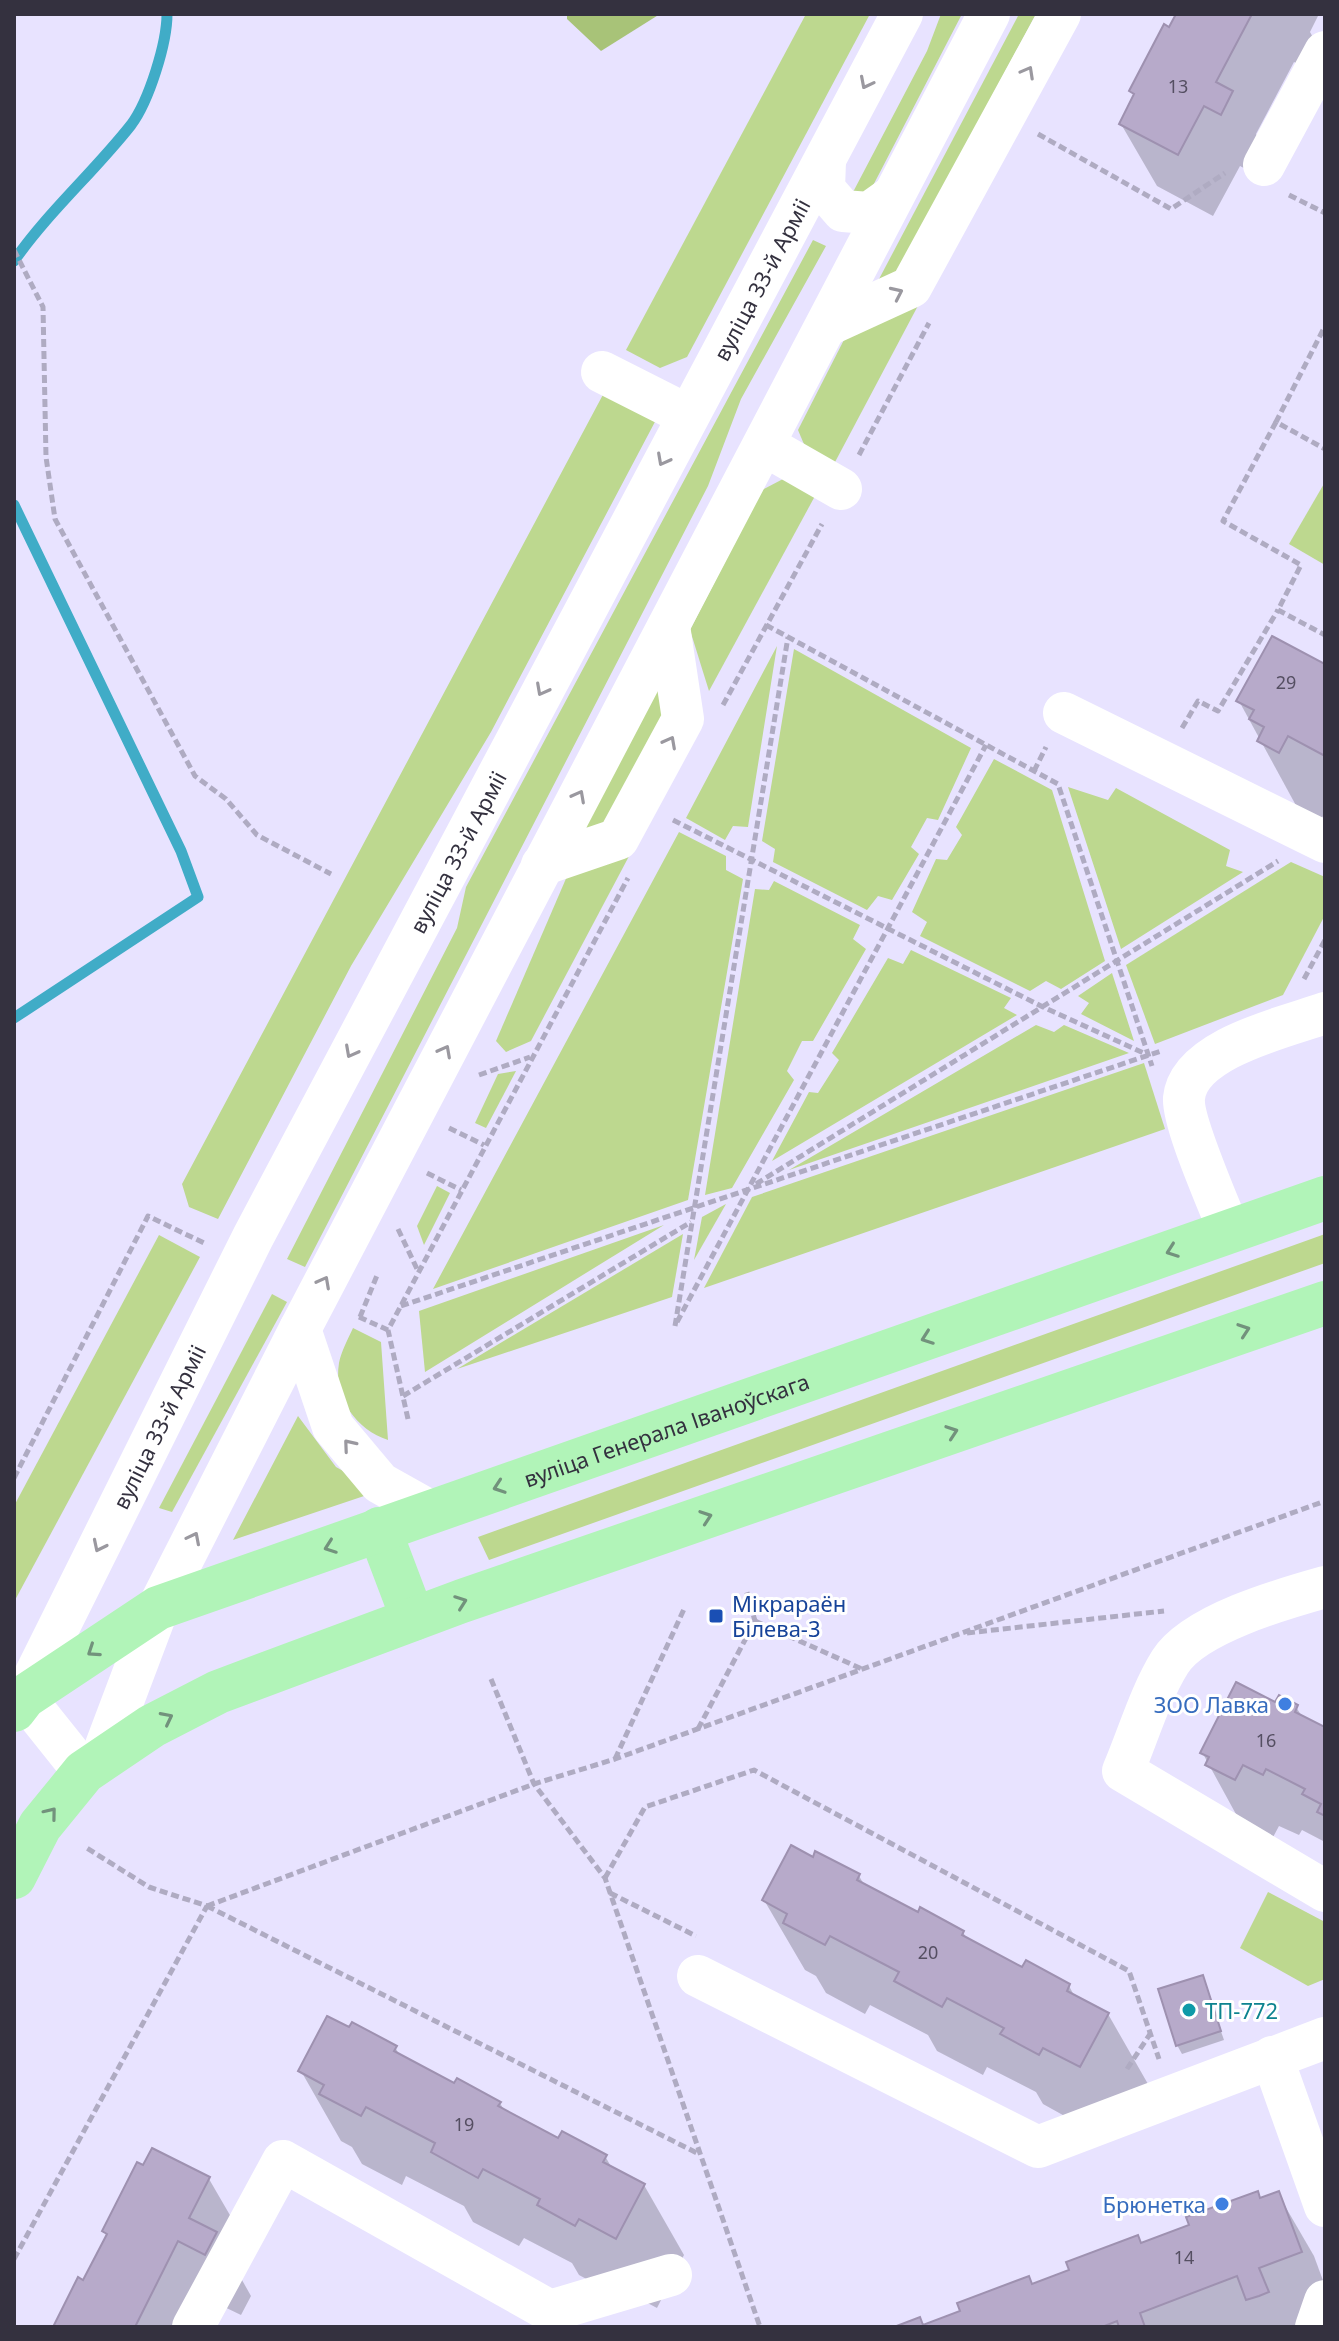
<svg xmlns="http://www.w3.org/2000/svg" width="1339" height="2341" viewBox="0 0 1339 2341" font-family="'Noto Sans',sans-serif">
<rect width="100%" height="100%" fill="#e8e3ff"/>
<!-- green -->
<g fill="#bdd88f">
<polygon points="806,14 870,14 687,357 660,368 626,350"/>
<polygon points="941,14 962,14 865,201 852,194 927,51"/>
<polygon points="1019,14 1036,14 889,288 869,298"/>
<polygon points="813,240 826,246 741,399 708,486 305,1267 287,1259 457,928 466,887"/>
<polygon points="921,300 834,464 806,449 798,430 849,330"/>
<polygon points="606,389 657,418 491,732 351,966 218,1219 189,1207 182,1184"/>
<polygon points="783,479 815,496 709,691 690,630 762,490"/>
<polygon points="1325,482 1325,565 1289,544"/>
<polygon points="777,646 748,827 733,826 725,840 686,818"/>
<polygon points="794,649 971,748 938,820 927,818 911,847 919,854 892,900 878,896 867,910 773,862 775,849 762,841"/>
<polygon points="677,652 676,690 607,822 590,829 583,826"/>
<polygon points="994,759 1052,790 1105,961 1061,989 1046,981 1030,991 920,936 927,922 912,912 936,859 947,860 962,835 956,827"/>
<polygon points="1068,787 1108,800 1116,788 1230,850 1226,866 1243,872 1121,949"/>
<polygon points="679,832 726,856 726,870 743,879 688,1200 433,1289"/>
<polygon points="636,843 531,1041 506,1052 496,1041 574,860"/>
<polygon points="1291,862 1325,877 1325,915 1283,995 1155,1044 1126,965"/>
<polygon points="774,881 860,925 853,939 866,949 813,1041 802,1041 787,1071 794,1080 732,1188 705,1195 755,889 769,890"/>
<polygon points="911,950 1011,998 1004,1008 1017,1015 772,1161 809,1092 818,1093 839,1060 832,1053 888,958 903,964"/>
<polygon points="1112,973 1134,1041 1081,1014 1089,1003 1078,996"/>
<polygon points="1036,1025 1054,1032 1064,1025 1129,1053 789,1170"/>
<polygon points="1144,1063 1165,1129 704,1288 752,1197"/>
<polygon points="516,1071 486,1128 475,1123 498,1074"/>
<polygon points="437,1186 450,1193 424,1245 417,1226"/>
<polygon points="726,1204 694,1260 702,1217"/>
<polygon points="664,1225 425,1372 419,1311"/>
<polygon points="683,1234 672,1297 457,1369"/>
<polygon points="1325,1234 1325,1263 489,1560 478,1537"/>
<polygon points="159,1235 200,1257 14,1602 14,1506"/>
<polygon points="272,1294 287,1302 172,1512 159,1508"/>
<path d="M353 1328 381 1342 388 1440C357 1430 333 1398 339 1363 341 1352 348 1339 353 1328Z"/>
<polygon points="298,1416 336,1467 379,1491 233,1540"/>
<polygon points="1268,1892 1325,1922 1325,1979 1308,1986 1240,1948"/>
</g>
<!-- forest -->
<polygon fill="#a8c378" points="567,14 660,14 601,51 567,19"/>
<!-- shadow -->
<g fill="#0003">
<polygon points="1179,14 1319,14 1310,32 1321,52 1311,71 1294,62 1256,134 1268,154 1257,175 1240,166 1213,216 1157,186 1121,124 1135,97 1131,91"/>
<polygon points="1325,667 1325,812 1320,822 1299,811 1239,701"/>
<polygon points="1276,1704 1296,1707 1303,1718 1325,1729 1325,1842 1302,1830 1299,1835 1279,1826 1271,1841 1243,1827 1202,1752"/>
<polygon points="814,1860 859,1876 865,1886 918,1915 963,1932 968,1941 1023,1970 1069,1986 1075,1997 1108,2014 1148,2084 1079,2124 1043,2104 1036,2092 987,2067 983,2075 937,2051 928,2035 870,2005 865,2014 826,1993 816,1976 805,1970 764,1900"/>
<polygon points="1202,1977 1224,2040 1182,2054 1177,2045"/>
<polygon points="395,2047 401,2058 455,2086 500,2103 505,2112 559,2141 605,2156 613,2170 644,2185 684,2255 657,2308 619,2288 616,2295 579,2275 572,2263 524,2238 519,2246 473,2222 464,2206 406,2176 402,2185 362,2164 352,2147 341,2141 301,2071"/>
<polygon points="209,2179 245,2241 233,2264 251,2296 241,2315 214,2302 201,2327 55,2327 84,2283 107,2237 104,2231"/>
<polygon points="1278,2194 1314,2256 1325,2286 1302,2327 924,2327"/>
</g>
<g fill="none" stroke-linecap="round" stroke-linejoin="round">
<!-- stream -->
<g stroke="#40acc7" stroke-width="11">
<path d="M14 261C49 211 94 172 131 125 149 101 167 43 167 14"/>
<polyline points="14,505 181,851 198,897 14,1018"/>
</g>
</g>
<!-- building -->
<g fill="#b7aaca" stroke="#9e91b0" stroke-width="2">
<polygon points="1176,14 1252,14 1216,82 1233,91 1221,115 1204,106 1178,155 1119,124 1134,94 1129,91 1164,24 1169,27"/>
<polygon points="1272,636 1325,664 1325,756 1288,736 1279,753 1257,741 1264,727 1249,719 1254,710 1236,701"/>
<polygon points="1236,1682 1275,1702 1279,1695 1298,1705 1295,1712 1325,1727 1325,1816 1317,1812 1321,1804 1302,1794 1305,1789 1266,1769 1263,1775 1243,1765 1235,1780 1205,1765 1209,1757 1200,1753"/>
<polygon points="791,1845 813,1857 815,1851 860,1874 857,1880 918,1912 920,1907 964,1931 962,1935 1022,1967 1026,1960 1070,1984 1067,1991 1109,2013 1080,2067 1043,2048 1039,2055 1000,2034 1004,2028 947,1998 942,2007 894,1981 899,1972 830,1936 825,1945 783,1923 787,1914 762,1900"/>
<polygon points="1203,1975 1221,2031 1176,2046 1158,1989"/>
<polygon points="327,2016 349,2027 352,2022 397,2046 394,2051 454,2083 457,2078 501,2102 498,2106 558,2138 562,2131 607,2155 603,2162 645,2184 616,2239 579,2219 575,2226 537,2205 540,2199 483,2169 478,2178 431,2152 435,2143 366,2107 361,2116 319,2094 324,2085 298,2071"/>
<polygon points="152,2148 210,2177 189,2218 217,2232 205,2255 178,2241 135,2327 53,2327 78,2277 83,2280 107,2234 102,2231 137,2162 143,2165"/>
<polygon points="1258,2191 1260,2198 1279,2191 1302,2252 1259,2268 1269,2292 1259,2296 1246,2300 1237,2276 1140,2313 1145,2327 1119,2327 1117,2321 1102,2327 894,2327 920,2317 923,2325 960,2311 957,2303 1029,2276 1032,2284 1069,2270 1066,2262 1138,2235 1141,2243 1189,2225 1186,2217"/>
</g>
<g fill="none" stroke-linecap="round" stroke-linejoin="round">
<!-- path -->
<g stroke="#afabc2" stroke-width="5" stroke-dasharray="8 4" stroke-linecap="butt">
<polyline points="1038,134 1171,209 1225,173"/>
<polyline points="1289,195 1325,213"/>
<polyline points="14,250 43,307 46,457 55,519 195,776 226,799 257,835 331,874"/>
<polyline points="1323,330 1276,422 1325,449"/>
<polyline points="1276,422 1223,521 1301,565 1278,610 1325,635"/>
<polyline points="859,455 929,323"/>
<polyline points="766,625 1058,784 1152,1066"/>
<polyline points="723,705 822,524"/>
<polyline points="1182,728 1198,701 1218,711 1278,610"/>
<polyline points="1034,771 1046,747"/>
<polyline points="673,820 1043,1007 1148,1055"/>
<polyline points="1304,979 1325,940"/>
<polyline points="479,1075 530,1057"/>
<polyline points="449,1128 484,1145"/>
<polyline points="427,1173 461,1190"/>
<polyline points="756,1184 1278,861"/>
<polyline points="398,1229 418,1271"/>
<polyline points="401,1306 1161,1051"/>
<polyline points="359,1317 388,1330"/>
<polyline points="360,1317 378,1273"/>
<polyline points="677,1322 986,745"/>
<polyline points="675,1326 788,637"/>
<polyline points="403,1396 691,1222"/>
<polyline points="408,1419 388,1330 628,878"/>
<polyline points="14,1478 148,1216 206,1244"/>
<polyline points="755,1621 862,1669"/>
<polyline points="967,1633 1164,1611"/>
<polyline points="491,1679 534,1784 605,1878 760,2327"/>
<polyline points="698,1729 755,1621 746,1589"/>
<polyline points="615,1759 685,1607"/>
<polyline points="605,1878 645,1807 754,1770 1129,1971 1159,2059"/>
<polyline points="610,1893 696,1936"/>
<polyline points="207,1906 534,1784 615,1759 1325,1501"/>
<polyline points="207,1906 699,2154"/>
<polyline points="1127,2069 1150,2034"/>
<polyline points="14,2259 207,1906 149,1887 85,1847"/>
</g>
<!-- minor -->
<g stroke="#fff" stroke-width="42">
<polyline points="825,161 824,189 843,211 869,213 890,198"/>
<polyline points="1264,165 1325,52"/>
<polyline points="826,326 911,287 1060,14"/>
<polyline points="602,372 687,415"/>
<polyline points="764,445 841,489"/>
<polyline points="1064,713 1325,842"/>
<polyline points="542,865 618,839 683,719 669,626"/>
<path d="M1229 1231C1219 1204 1182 1122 1184 1098 1189 1048 1286 1027 1325 1013"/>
<polyline points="300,1329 333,1427 380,1483 430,1511"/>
<path d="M1325 1587C1282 1599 1194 1624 1170 1662 1150 1694 1138 1736 1123 1771L1325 1891"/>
<polyline points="101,1759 158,1608 300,1329 989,14"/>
<path id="s1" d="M84 1772 24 1697 253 1237 902 14"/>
<polyline points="698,1976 1038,2147 1325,2038"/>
<polyline points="1272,2057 1325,2206"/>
<polyline points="193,2327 283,2161 550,2311 671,2275"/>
<polyline points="1316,2327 1325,2301"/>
</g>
<!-- major -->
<g stroke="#b1f4b8" stroke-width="44">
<polyline points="379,1529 413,1619"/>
<path id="s2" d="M14 1710 24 1697 158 1608 1325 1198"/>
<polyline points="14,1877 40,1826 84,1772 152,1726 218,1692 462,1601 1325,1303"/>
</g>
</g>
<!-- one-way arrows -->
<defs><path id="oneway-chevron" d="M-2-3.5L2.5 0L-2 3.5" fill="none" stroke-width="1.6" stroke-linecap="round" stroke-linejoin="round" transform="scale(2)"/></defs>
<g stroke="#9a989f">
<use href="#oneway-chevron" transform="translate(1028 72) rotate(-61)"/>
<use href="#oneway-chevron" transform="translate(866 83) rotate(117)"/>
<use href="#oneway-chevron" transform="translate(897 293) rotate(-25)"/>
<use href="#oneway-chevron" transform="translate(663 460) rotate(118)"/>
<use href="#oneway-chevron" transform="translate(542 690) rotate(118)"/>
<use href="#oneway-chevron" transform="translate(670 742) rotate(-62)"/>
<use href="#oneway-chevron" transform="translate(579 796) rotate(-62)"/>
<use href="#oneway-chevron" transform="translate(445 1051) rotate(-62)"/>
<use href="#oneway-chevron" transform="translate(351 1052) rotate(118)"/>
<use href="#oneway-chevron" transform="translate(324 1282) rotate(-62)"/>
<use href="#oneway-chevron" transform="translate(349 1445) rotate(-130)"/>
<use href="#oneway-chevron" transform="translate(194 1538) rotate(-63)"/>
<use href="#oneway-chevron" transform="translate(99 1546) rotate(116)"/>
</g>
<g stroke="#72927c">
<use href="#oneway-chevron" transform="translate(1172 1251) rotate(160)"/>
<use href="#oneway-chevron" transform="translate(1244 1330) rotate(-19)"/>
<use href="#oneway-chevron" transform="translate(927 1338) rotate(160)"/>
<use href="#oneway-chevron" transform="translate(952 1432) rotate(-19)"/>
<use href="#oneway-chevron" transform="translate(499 1487) rotate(161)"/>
<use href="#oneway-chevron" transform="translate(706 1517) rotate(-19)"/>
<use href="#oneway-chevron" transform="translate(330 1547) rotate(160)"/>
<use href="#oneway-chevron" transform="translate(461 1602) rotate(-20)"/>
<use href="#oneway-chevron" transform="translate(93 1651) rotate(146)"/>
<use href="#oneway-chevron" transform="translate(167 1718) rotate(-27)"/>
<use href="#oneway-chevron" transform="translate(51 1813) rotate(-51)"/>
</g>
<!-- markers -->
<rect fill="#1a4fb4" stroke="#fff" stroke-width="3" x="708" y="1608" width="16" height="16" rx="4"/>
<g fill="#3f7fe0" stroke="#fff" stroke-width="3">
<circle cx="1285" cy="1704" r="8"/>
<circle cx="1222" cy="2204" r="8"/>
</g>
<circle fill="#0f9aa8" stroke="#fff" stroke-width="3" cx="1189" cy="2010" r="8"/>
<g text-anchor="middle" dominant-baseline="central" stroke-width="6" stroke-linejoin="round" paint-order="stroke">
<!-- number labels -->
<g font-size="18" fill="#554f62">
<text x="1178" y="86">13</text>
<text x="1286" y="682">29</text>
<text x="1266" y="1740">16</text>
<text x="928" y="1952">20</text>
<text x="464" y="2124">19</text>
<text x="1184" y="2257">14</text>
</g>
<!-- street labels -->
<g font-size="22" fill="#34313f" stroke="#fff">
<text stroke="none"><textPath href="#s1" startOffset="1694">вуліца 33-й Арміі</textPath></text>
<text stroke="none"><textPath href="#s1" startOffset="1046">вуліца 33-й Арміі</textPath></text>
<text stroke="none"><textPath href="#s1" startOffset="398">вуліца 33-й Арміі</textPath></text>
<text stroke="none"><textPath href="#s2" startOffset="716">вуліца Генерала Іваноўскага</textPath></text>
</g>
<!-- transit labels -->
<g font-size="22" fill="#164399" stroke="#fff" text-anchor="start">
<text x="732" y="1603">Мікрараён<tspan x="732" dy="25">Білева-3</tspan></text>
</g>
<!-- shop labels -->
<g font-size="22" fill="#366cbe" stroke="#fff" text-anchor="end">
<text x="1269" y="1704">ЗОО Лавка</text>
<text x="1206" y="2204">Брюнетка</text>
</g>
<!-- culture labels -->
<g font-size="22" fill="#0d838f" stroke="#fff" text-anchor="start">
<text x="1205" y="2010">ТП-772</text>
</g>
</g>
<!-- border -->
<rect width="1339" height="2341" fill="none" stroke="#34313f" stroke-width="32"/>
</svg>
